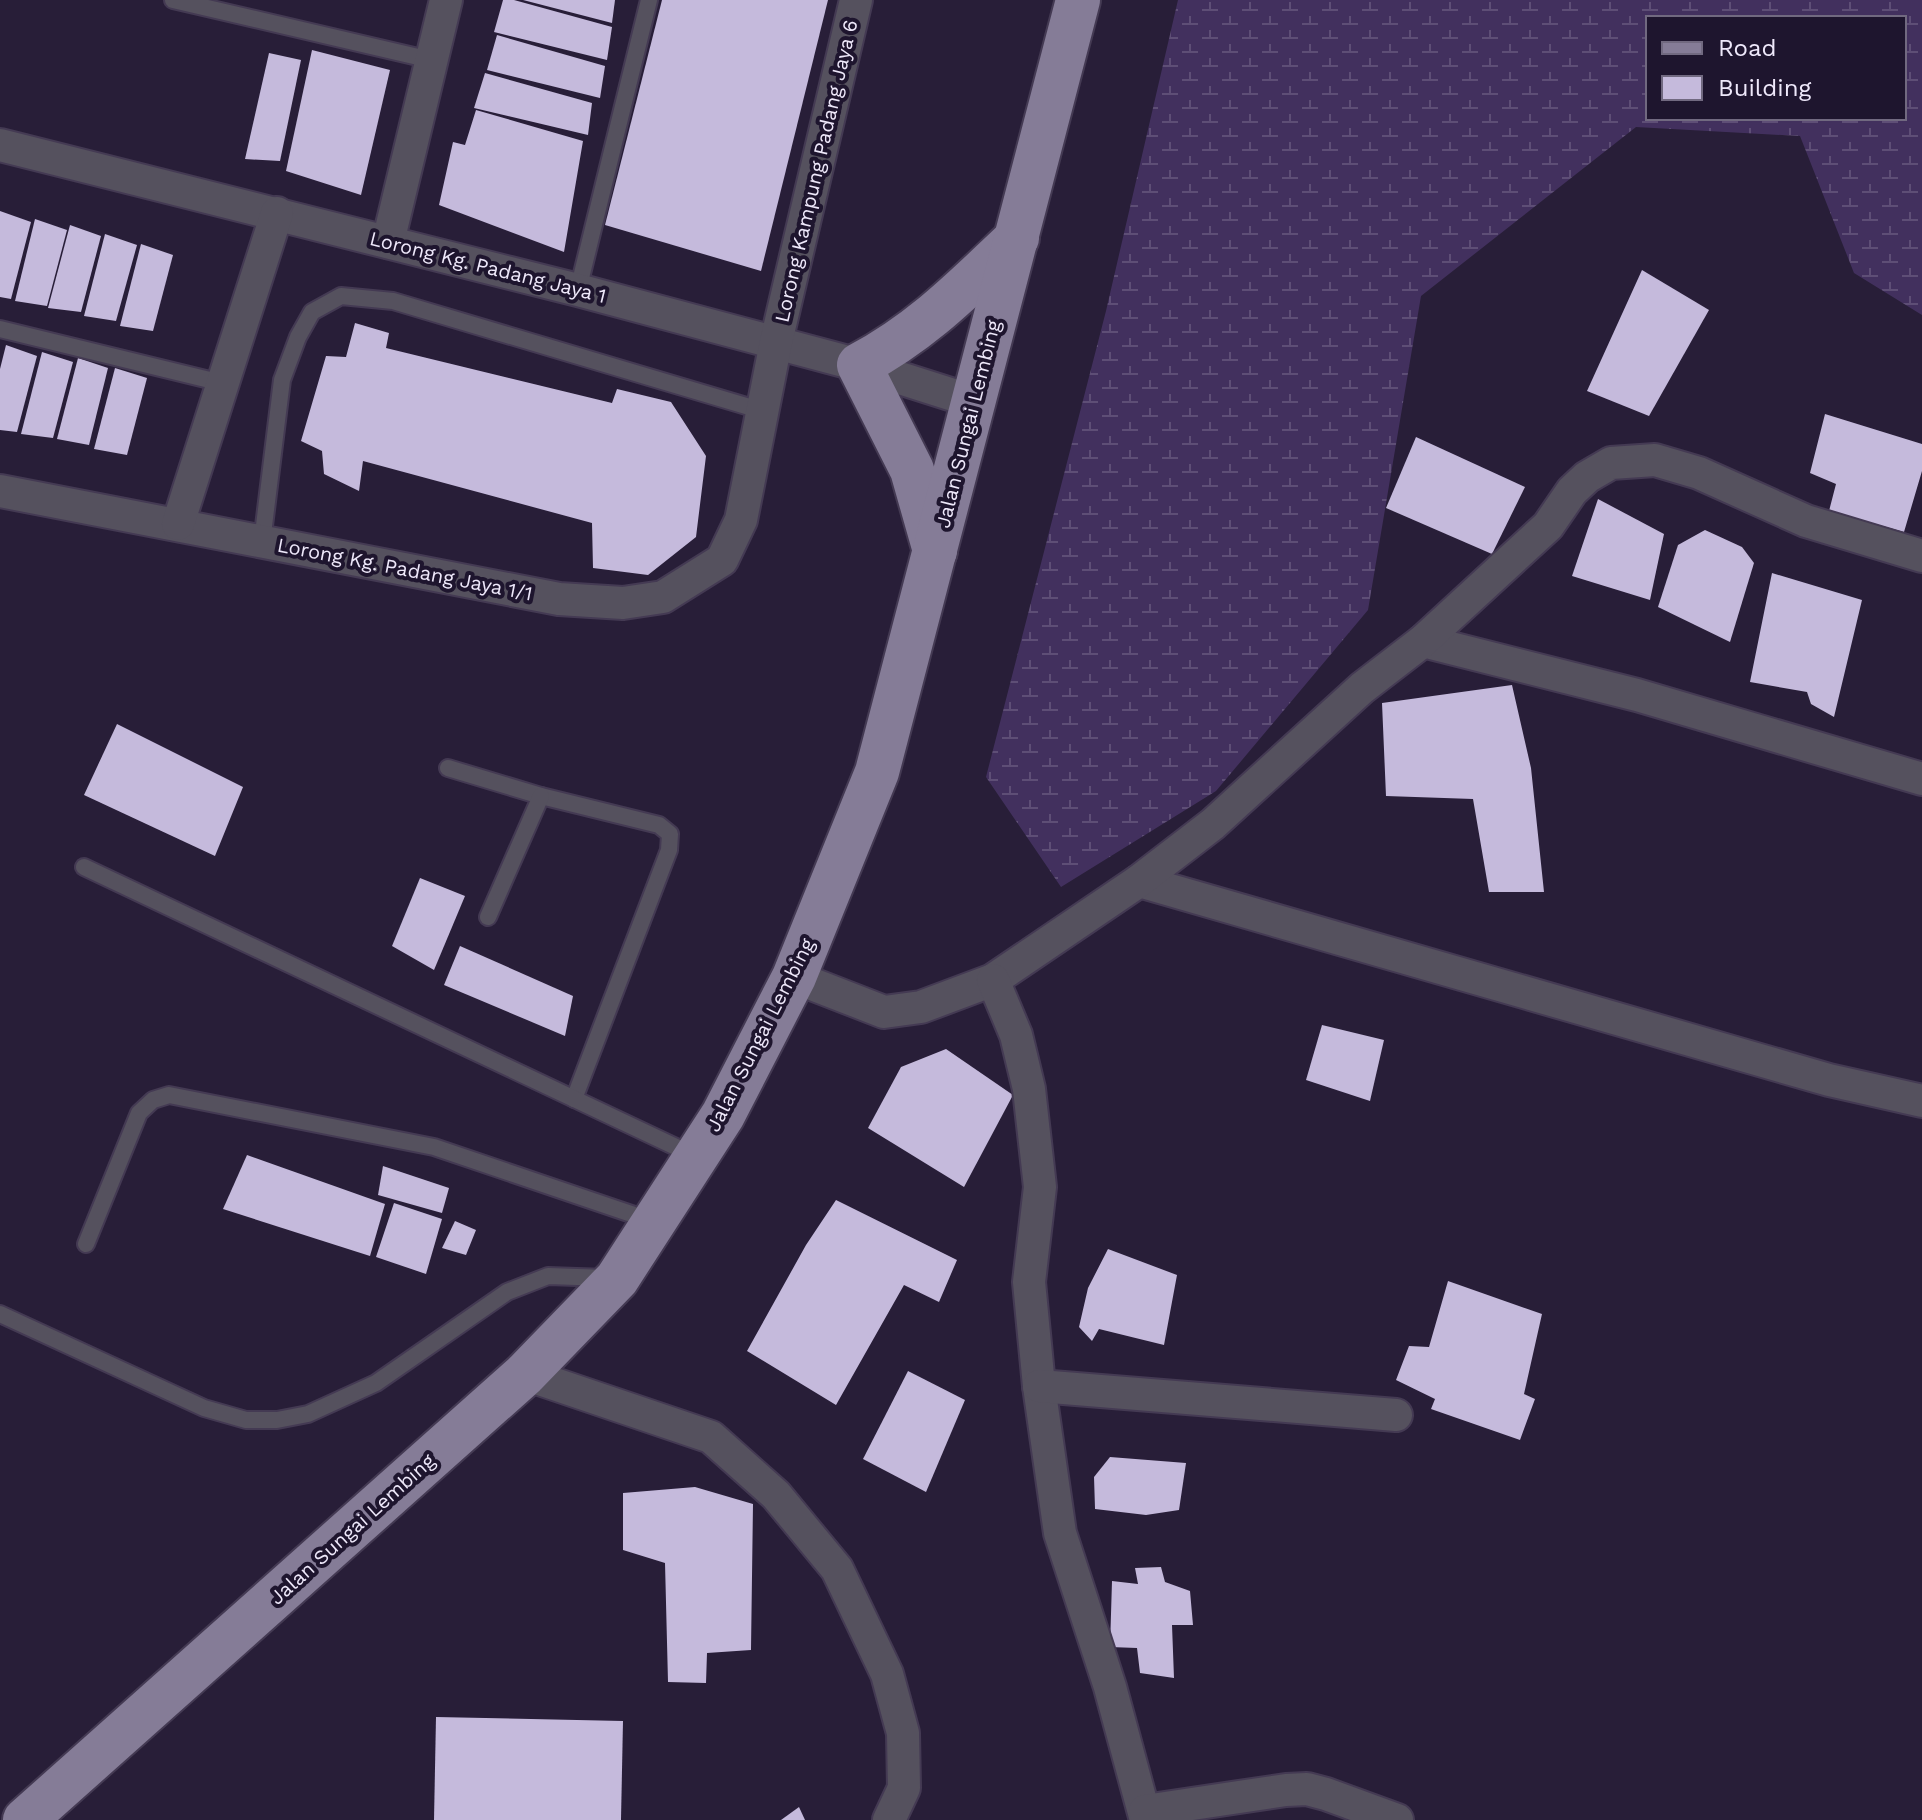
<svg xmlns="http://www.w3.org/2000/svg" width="1922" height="1820" viewBox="0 0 1922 1820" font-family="'Work Sans',sans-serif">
<defs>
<pattern id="wetland-marsh" width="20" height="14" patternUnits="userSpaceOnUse" patternTransform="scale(2)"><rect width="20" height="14" fill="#42305e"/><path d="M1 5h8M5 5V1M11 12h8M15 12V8" fill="none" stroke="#5e4e76"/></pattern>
</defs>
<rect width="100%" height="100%" fill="#281e38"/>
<!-- wetland -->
<path fill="url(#wetland-marsh)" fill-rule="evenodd" d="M1178 0H1922V315L1854 273 1800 136 1636 127 1421 296 1368 610 1216 791 1061 887 986 777 1106 311ZM1648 18H1904V118H1648Z"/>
<!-- building -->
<g fill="#c5badc">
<polygon points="503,0 514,0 612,27 607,60 494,32"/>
<polygon points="523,0 615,0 612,23"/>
<polygon points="662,0 828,0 761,271 605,225"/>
<polygon points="497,35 605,66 600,98 487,70"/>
<polygon points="312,50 390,70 361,195 286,171"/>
<polygon points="269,53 301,60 280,161 245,159"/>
<polygon points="485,73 592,103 588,135 474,108"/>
<polygon points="476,110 583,141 564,252 439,205 453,142 465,145"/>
<polygon points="0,211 31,222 11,299 0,297"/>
<polygon points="35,219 67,230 47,306 15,301"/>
<polygon points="70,225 101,236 81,312 48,308"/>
<polygon points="105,234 137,245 116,321 84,316"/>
<polygon points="141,244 173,255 153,331 120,326"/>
<polygon points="1642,270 1709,310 1649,416 1587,391"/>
<polygon points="355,323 389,333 386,348 612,403 617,389 671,402 706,456 696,537 648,575 593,568 592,523 363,461 359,491 324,474 322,451 301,441 326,356 346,357"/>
<polygon points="6,345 37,356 17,432 0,430 0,369"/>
<polygon points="42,352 73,362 53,438 21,434"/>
<polygon points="78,358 108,368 89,445 57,439"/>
<polygon points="115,368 147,378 127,455 94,449"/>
<polygon points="1825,414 1922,444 1922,471 1904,532 1829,511 1836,484 1810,473"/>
<polygon points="1416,437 1525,487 1492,554 1386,508"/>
<polygon points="1598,499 1664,534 1650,600 1572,576"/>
<polygon points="1705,530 1742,547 1754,563 1730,642 1658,607 1678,545"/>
<polygon points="1772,573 1862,600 1834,717 1811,704 1807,692 1750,682"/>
<polygon points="1512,685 1531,768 1544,892 1489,892 1473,799 1386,796 1382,703"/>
<polygon points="117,724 243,787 215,856 84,795"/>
<polygon points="420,878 465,896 434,970 392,946"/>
<polygon points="460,946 573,996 565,1036 444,985"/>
<polygon points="1322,1025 1384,1040 1370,1101 1306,1080"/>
<polygon points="946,1049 1013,1095 964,1187 868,1128 901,1067"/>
<polygon points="247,1155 385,1204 370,1256 223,1209"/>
<polygon points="383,1166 449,1188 442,1213 378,1195"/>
<polygon points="836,1200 957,1260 939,1302 904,1285 836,1405 747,1351 806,1245"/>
<polygon points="394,1203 442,1219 426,1274 376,1257"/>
<polygon points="455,1221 476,1230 466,1255 442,1248"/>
<polygon points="1108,1249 1177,1275 1164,1345 1099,1329 1092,1341 1079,1327 1088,1288"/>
<polygon points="1448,1281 1542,1314 1524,1394 1535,1399 1520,1440 1431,1409 1435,1399 1396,1380 1409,1346 1429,1347"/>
<polygon points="908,1371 965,1400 926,1492 863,1459"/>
<polygon points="1110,1457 1186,1463 1179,1510 1146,1515 1095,1509 1094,1477"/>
<polygon points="695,1487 753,1504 751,1650 707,1653 706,1683 668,1682 665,1563 623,1550 623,1493"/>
<polygon points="1161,1567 1165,1582 1190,1591 1193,1625 1172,1625 1174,1678 1140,1673 1137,1648 1110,1647 1112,1581 1138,1584 1135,1568"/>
<polygon points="436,1717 623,1721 621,1820 434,1820"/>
<polygon points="799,1807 805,1820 781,1820"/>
</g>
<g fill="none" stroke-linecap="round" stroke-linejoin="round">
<defs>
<g id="lane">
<polyline points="173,0 431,60"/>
<polyline points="578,290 649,0"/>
<polyline points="0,329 222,383"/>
<polyline points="262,542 282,380 298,337 312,312 341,296 393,301 763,411"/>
<polyline points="448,768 541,796 659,825 670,834 669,850 574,1099"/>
<polyline points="84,867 695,1156"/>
<polyline points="488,917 541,796"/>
<polyline points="86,1244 139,1113 153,1100 169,1095 434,1147 652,1221"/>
<polyline points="0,1314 204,1408 246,1420 277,1420 308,1414 376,1383 507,1292 548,1276 607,1278"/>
</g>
<g id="street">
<polyline points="0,145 578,290 859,365 972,401"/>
<polyline points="388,242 446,0"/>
<polyline points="0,491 559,599 623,603 663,597 722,560 741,520 776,342 856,0"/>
<polyline points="178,524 277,213"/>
<polyline points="1423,641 1637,695 1922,779"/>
<polyline points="1139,881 1829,1080 1922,1101"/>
<polyline points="794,977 884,1012 921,1007 993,980 1139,881 1213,824 1362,688 1423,641 1548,526 1572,491 1587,477 1611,463 1655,460 1699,473 1806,521 1922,556"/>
<polyline points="993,980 1016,1035 1029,1089 1040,1187 1029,1282 1039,1386 1060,1533 1110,1687 1146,1820"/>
<polyline points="525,1374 711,1437 776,1495 837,1569 887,1674 903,1733 904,1788 889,1820"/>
<polyline points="1039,1386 1396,1415"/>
<polyline points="1145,1811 1286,1790 1307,1789 1326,1794 1397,1820"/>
</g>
<g id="primary">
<path d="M935 551 912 470 859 365C923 331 965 287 1017 238"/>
<polyline points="25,1820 525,1374 617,1279 723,1115 794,977 877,772 1078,0"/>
</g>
</defs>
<!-- lane casing -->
<use href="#lane" stroke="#443a53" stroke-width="20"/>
<!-- street casing -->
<use href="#street" stroke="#443a53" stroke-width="36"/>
<!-- primary casing -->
<use href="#primary" stroke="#443a53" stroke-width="48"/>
<!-- lane -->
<use href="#lane" stroke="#55515e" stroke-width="16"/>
<!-- street -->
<use href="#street" stroke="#55515e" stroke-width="32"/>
<!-- primary -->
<use href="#primary" stroke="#857c97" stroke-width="44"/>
</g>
<g text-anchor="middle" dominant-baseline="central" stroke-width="8" stroke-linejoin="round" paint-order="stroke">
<!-- street labels -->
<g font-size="20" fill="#eee8fa" stroke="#1e152e">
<text transform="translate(816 171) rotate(-77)">Lorong Kampung Padang Jaya 6</text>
<text transform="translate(488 267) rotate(14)">Lorong Kg. Padang Jaya 1</text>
<text transform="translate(968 424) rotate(-76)">Jalan Sungai Lembing</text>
<text transform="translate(405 569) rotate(11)">Lorong Kg. Padang Jaya 1/1</text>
<text transform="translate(760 1035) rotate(-63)">Jalan Sungai Lembing</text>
<text transform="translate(352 1529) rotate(-42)">Jalan Sungai Lembing</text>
</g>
</g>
<!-- legend -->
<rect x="1646" y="16" width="260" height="104" fill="#1e152e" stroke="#716980" stroke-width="2"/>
<rect x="1662" y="42" width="40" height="12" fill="#857c97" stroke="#716980" stroke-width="2"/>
<text x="1718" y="56" font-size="24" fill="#eee8fa">Road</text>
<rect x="1662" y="76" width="40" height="24" fill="#c5badc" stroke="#716980" stroke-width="2"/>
<text x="1718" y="96" font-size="24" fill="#eee8fa">Building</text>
</svg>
